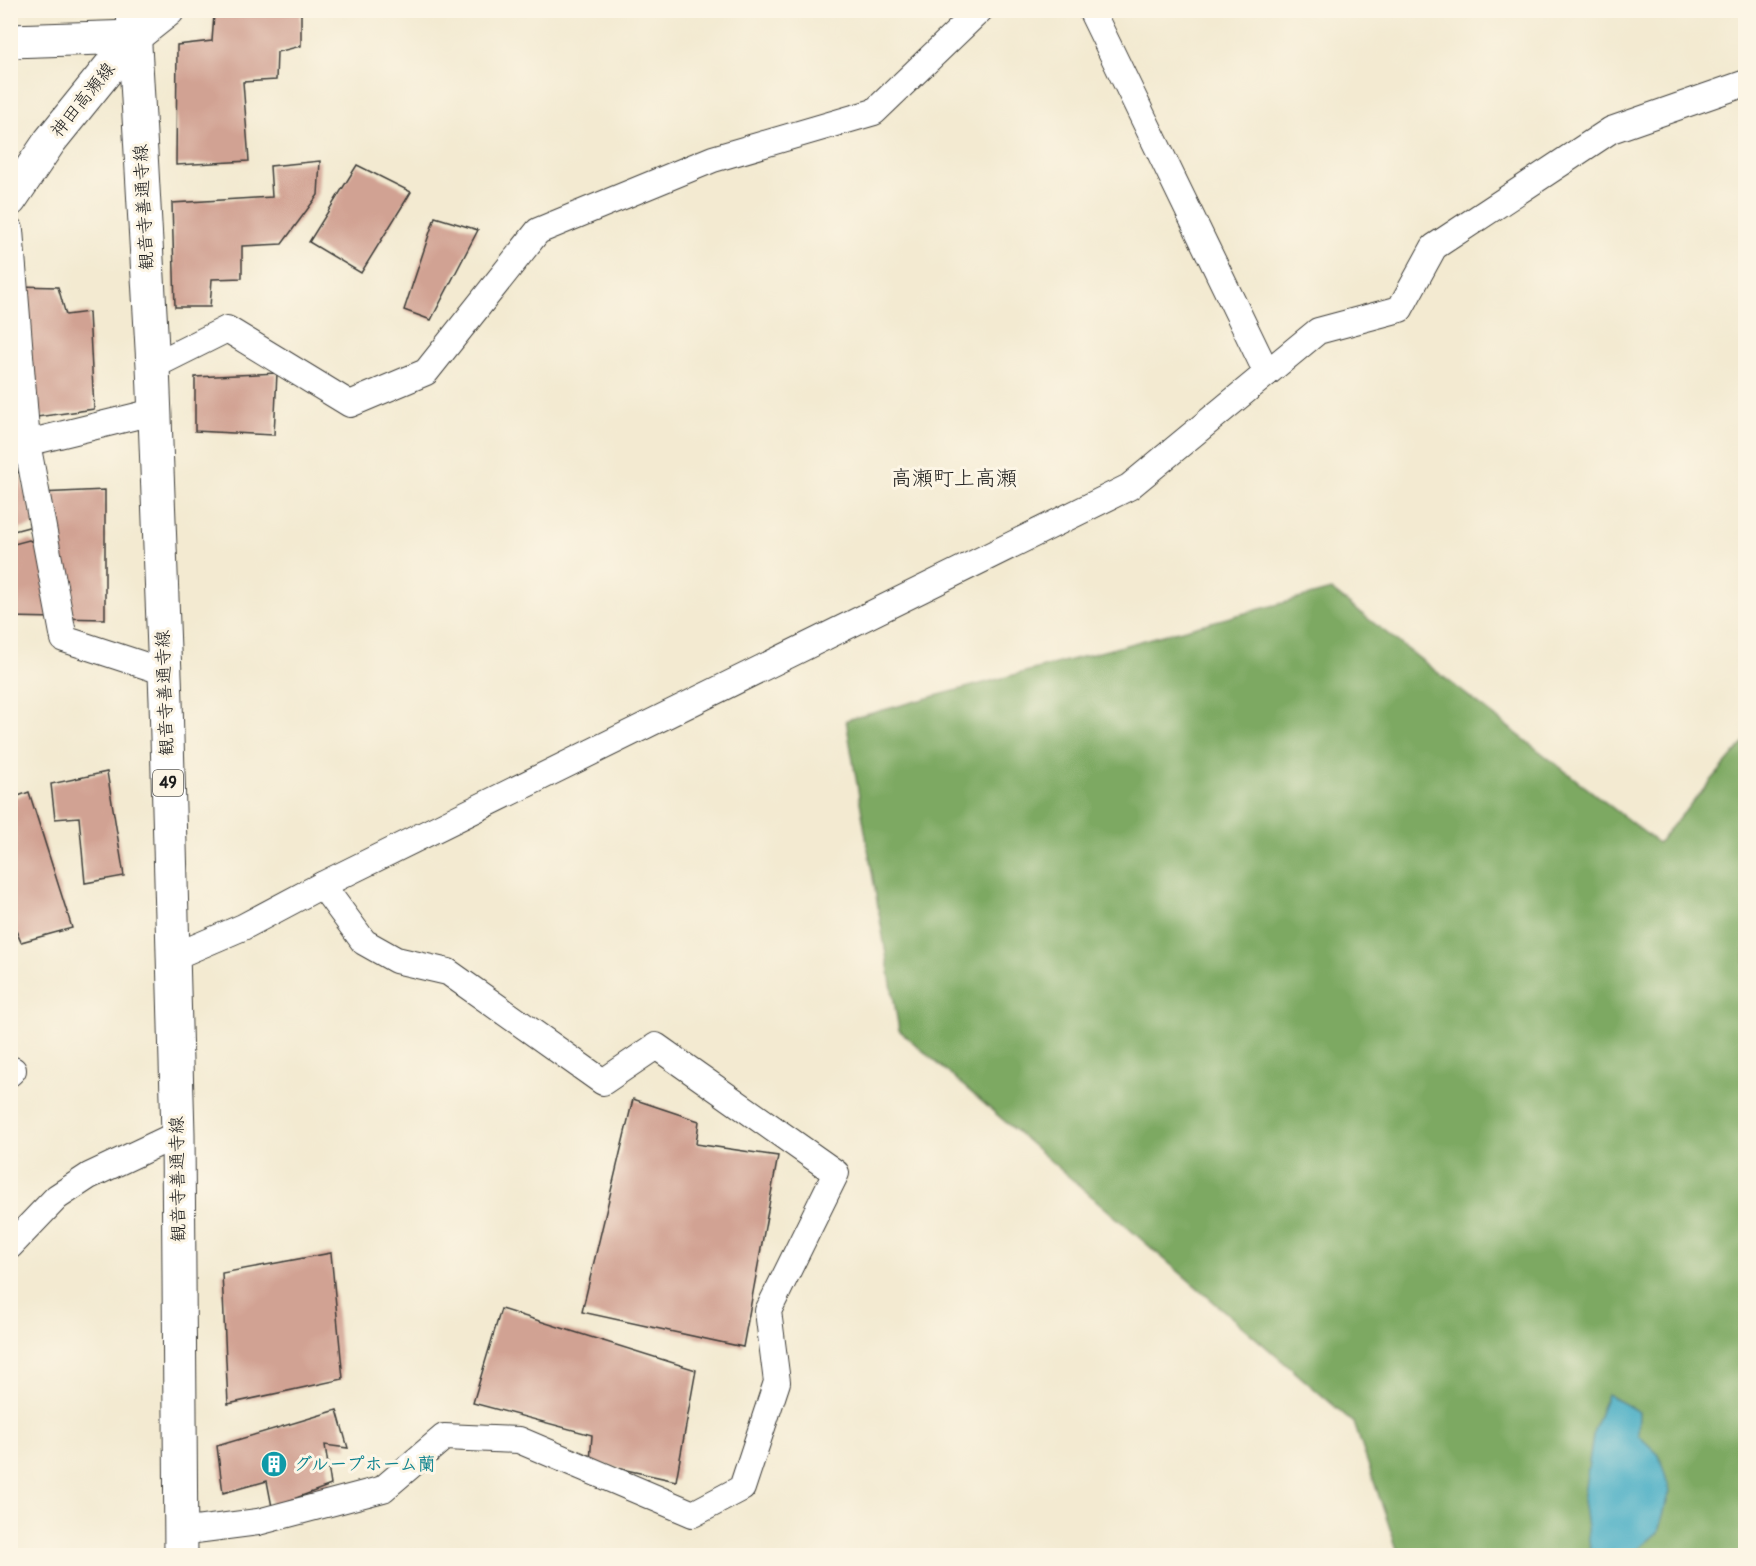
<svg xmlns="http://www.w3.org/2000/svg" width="1756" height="1566" viewBox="0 0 1756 1566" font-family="Pangolin,'Klee One',sans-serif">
<rect width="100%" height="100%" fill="#fcf5e5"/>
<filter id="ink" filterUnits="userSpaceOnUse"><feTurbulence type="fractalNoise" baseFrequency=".0167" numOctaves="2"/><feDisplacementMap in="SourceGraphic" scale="12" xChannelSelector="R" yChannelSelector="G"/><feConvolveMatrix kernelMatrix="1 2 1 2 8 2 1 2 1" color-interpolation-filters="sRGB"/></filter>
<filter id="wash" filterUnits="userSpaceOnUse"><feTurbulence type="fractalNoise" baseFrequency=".008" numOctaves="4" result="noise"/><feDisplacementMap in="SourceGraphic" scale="24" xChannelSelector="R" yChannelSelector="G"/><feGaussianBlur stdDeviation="1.35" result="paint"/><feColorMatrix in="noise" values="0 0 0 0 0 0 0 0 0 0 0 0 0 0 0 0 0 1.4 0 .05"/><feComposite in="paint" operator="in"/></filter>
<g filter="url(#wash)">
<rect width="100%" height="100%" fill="#f3ead1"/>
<!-- forest -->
<polygon fill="#7da962" stroke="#4c623f" stroke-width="1.5" points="1331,590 1658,843 1745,741 1745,1555 1399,1555 1354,1423 899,1030 846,720"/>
<!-- water -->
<polygon fill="#46adc5" stroke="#316470" stroke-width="1.5" points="1607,1394 1639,1412 1638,1435 1659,1455 1670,1491 1658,1532 1631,1555 1591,1555 1583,1500 1594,1430"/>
<g id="blocks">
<!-- building -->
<g fill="#d1a293">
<polygon points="231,10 301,10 301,46 277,52 276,80 243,82 249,161 176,165 177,45 212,41 214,15"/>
<polygon points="320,161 318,195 282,244 242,246 242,278 212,279 210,307 175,307 172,203 272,197 270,166"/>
<polygon points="357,165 411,192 361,273 309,242"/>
<polygon points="435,217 478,230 431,320 404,310"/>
<polygon points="16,286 58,287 66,315 89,312 94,409 30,418"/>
<polygon points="277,373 274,435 195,431 195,377"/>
<polygon points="19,472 36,525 10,532 10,475"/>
<polygon points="105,490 105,619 10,617 10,545 29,540 43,548 39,493"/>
<polygon points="107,772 124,876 85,883 79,817 55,819 51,784"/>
<polygon points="29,792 72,928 21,942 10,917 10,799"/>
<polygon points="633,1099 699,1121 696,1144 778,1156 743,1347 582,1312"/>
<polygon points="331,1253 343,1379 228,1404 222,1273"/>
<polygon points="501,1309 696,1370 676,1481 590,1462 592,1435 473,1403"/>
<polygon points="337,1410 348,1448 325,1445 331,1485 272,1507 267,1481 223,1493 217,1446"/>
</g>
</g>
</g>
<g filter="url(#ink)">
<use href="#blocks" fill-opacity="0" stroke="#3c3b37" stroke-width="1.5"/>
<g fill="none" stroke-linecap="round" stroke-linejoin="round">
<defs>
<g id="street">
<polyline points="1091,10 1267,373"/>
<polyline points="10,230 27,443 10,454"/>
<polyline points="153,366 227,329 350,404 426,372 538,231 713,159 874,112 980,10"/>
<polyline points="153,412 27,443 64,639 165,672"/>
<polyline points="173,957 243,927 322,885 1129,487 1318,331 1400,309 1434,247 1611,130 1746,83"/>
<polyline points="10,1073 13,1070"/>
<polyline points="10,1246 57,1197 89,1176 178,1134"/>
<polyline points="180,1532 258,1522 383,1489 444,1437 519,1440 693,1514 742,1488 777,1382 768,1311 836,1173 656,1046 603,1082 448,972 396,960 364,942 322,885"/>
</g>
<g id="secondary">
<polyline points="10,41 134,37"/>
<polyline points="10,200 50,141 134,37 168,10"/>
</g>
<polyline id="primary" points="133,10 153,366 166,701 178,1134 181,1556"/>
</defs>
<!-- street casing -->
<use href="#street" stroke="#3c3b37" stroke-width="28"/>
<!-- secondary casing -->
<use href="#secondary" stroke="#3c3b37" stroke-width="35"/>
<!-- primary casing -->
<use href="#primary" stroke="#3c3b37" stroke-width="35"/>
<!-- street -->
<use href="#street" stroke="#fff" stroke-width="26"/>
<!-- secondary -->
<use href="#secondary" stroke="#fff" stroke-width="33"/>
<!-- primary -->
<use href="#primary" stroke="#fff" stroke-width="33"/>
</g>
</g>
<!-- icons -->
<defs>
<symbol id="building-disc" viewBox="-11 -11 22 22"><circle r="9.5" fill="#0f9aa8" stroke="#fcf5e5"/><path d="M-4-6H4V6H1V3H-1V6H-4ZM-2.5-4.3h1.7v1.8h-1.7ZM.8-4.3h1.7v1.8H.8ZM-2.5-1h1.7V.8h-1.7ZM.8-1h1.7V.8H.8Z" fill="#fff"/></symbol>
</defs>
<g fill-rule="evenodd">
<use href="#building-disc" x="259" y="1449" width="30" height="30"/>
</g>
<g text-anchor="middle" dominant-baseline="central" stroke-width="6" stroke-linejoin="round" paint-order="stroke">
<!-- shield labels -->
<rect fill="#fcf5e5" stroke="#5f5d58" stroke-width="1.5" x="153" y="770" width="30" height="26" rx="4.5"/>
<g font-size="16" font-weight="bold" fill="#1c1c1c">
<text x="168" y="783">49</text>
</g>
<!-- street labels -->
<g font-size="18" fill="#1c1c1c" stroke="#fcf5e5">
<text transform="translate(83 100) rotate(-51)">神田高瀬線</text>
<text transform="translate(144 207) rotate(-93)">観音寺善通寺線</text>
<text transform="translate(165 693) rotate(-92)">観音寺善通寺線</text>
<text transform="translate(178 1179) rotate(-91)">観音寺善通寺線</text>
</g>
<!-- culture labels -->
<g font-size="18" font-weight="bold" fill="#0d838f" stroke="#fcf5e5" text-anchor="start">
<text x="294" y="1464">グループホーム蘭</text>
</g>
<!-- quarter labels -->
<g font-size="21" fill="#1c1c1c" stroke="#fcf5e5">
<text x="954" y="478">高瀬町上高瀬</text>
</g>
</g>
<!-- margin -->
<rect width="1756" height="1566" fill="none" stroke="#fcf5e5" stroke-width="36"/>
</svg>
